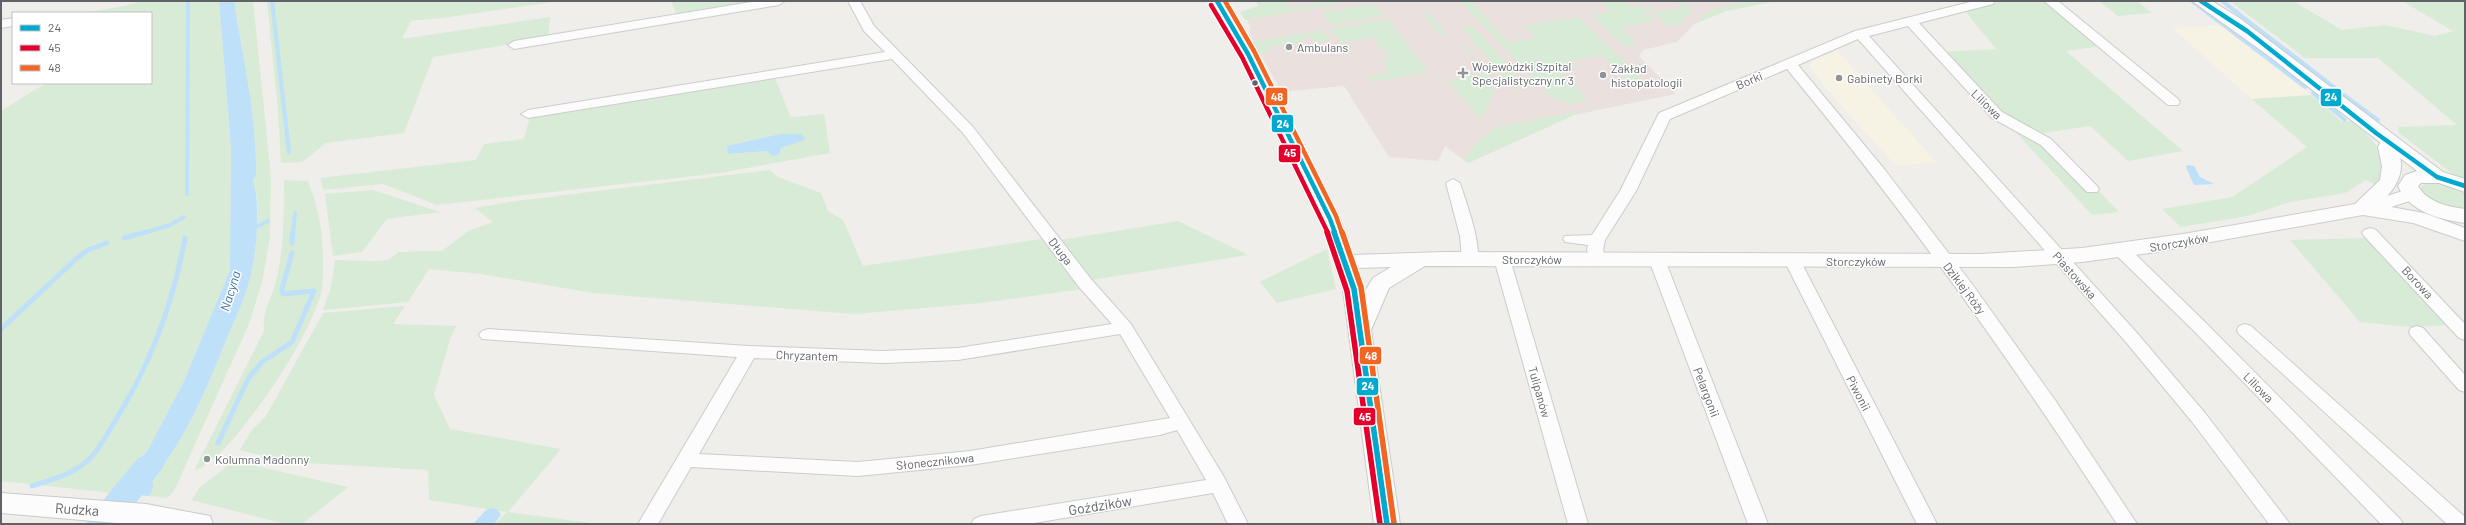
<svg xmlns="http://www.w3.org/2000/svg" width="2466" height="525" viewBox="0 0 2466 525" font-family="Barlow,sans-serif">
<rect width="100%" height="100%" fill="#efeeea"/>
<!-- commercial -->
<g fill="#f7f3e4">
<polygon points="2221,25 2311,95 2252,99 2172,28"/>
<polygon points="1837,50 1894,115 1936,162 1896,166 1825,87 1809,66 1814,60"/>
</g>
<!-- medical -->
<polygon fill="#eae0de" points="1256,1 1776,1 1726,11 1694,24 1677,42 1643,50 1639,56 1676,94 1574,115 1468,163 1445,146 1438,161 1389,157 1344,86 1290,91 1280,89 1253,41 1249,29 1251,29 1244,11 1259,6"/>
<!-- green -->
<g fill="#d8ebd6" fill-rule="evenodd">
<polygon points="141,1 219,1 231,147 230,270 184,381 148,450 113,493 1,481 1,111 46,83 151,83 151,13 83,13 124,6"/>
<path d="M234 1H253L271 177 270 238 262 282 249 324 174 491 167 498 149 496 154 486 152 480C186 439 207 388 227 338 235 319 245 299 250 278 257 248 262 209 253 179L256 176C256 117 244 59 234 1Z"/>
<polygon points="267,1 560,1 450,17 411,21 402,39 550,17 548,38 433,57 404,133 326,143 302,162 281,163 278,110"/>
<polygon points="671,1 769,1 678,17"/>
<polygon points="1256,1 1285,1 1290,8 1332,1 1339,4 1245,20 1240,12 1259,6"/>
<polygon points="1471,1 1509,43 1536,38 1524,25 1579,18 1641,77 1629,82 1602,55 1571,61 1576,68 1560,71 1586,97 1580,103 1568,103 1552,98 1461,2"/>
<polygon points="1600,1 1624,1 1631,7 1639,6 1656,21 1621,27 1636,43 1632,46 1624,46 1593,17 1594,14 1611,12"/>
<polygon points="1678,1 1688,4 1690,13 1677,26 1667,25 1644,5 1648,4 1657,12 1682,7"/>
<polygon points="1747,1 1776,1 1726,11 1694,24 1711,10"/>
<polygon points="2001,1 2045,1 2102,46 2066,51 2183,151 2128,161 2090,126 2043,133 2119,212 2092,215 1942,52 1996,49 1965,11"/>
<polygon points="2099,1 2137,1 2152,13 2118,16"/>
<polygon points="2230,1 2293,1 2342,30 2385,25 2435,36 2453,31 2402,1 2465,1 2465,179 2453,174 2399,133 2398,127 2457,125 2378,58 2305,58"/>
<polygon points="1373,4 1383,16 1331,25 1321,13"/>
<polygon points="1430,14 1447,34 1440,35 1423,15"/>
<polygon points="1388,19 1429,72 1370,82 1366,77 1390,73 1381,61 1390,59 1373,37 1340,43 1329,29"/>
<polygon points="1473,27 1512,69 1520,89 1514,88 1462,28"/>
<polygon points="1323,30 1329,40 1315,43 1310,35 1304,36 1306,41 1269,47 1271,52 1258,53 1252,42"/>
<path d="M1464 45C1488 72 1507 85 1480 119L1448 80 1486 73 1462 46Z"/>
<path d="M775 79 791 117 824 114 830 153 719 173 437 205 383 184 323 190 320 178 476 160 484 144 524 139 530 117ZM780 134 805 140 781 148 779 155 772 156 767 151 729 154 727 146Z"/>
<path d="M2311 95 2342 122 2353 121C2373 140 2393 156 2377 185L2366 180 2345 193 2290 202 2248 216 2181 227 2162 209 2232 197 2307 147 2252 99Z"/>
<polygon points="1587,110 1589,111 1574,115 1468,163 1464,160 1477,142 1496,127"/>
<polygon points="770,170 778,177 821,193 828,211 843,220 863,266 1048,238 1083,289 981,303 855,314 593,293 481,274 429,269 408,302 323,310 331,287 335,260 376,261 388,260 399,252 442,251 468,231 493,222 475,208 516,201"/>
<path d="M284 180 308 181C320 214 323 232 323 267 323 275 323 286 321 294 305 345 252 423 214 459H210L204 466 194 471 264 331C262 310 271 301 276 281 284 249 284 213 284 180Z"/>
<path d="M2432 183 2456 188 2465 193V209C2451 209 2425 203 2421 188L2422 185Z"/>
<polygon points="373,190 440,212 387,219 362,252 333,256 325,194"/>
<polygon points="1178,221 1248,255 1092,280 1061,240"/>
<polygon points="2370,238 2452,325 2409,327 2360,322 2290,240"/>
<polygon points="1327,249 1336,289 1277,303 1260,282"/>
<polygon points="405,306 393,324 456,326 450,339 434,395 450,429 561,449 508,512 599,524 495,524 507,512 429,500 428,470 289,462 240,450 251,431 266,416 323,313"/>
<polygon points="234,461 348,487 302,524 285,524 192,500 199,488"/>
</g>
<!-- water -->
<g fill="#bfe0f9">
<path d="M219 1H234C243 58 257 118 256 176L253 179C261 210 257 248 250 278 245 299 235 319 227 338 207 388 186 439 152 480L154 486 149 496 113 493 148 450 184 381 230 270 231 147Z"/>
<polygon points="780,134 802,134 805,140 781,148 779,155 772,156 767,151 728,154 727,146"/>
<polygon points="2187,165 2194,166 2200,177 2214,184 2194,185 2186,167"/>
</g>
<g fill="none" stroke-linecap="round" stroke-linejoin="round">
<!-- stream-far1 -->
<g stroke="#bfe0f9" stroke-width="4">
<polyline points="272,1 289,152"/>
<polyline points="2192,1 2305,87"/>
<polyline points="2222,1 2334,87"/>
<polyline points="2313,93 2345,120"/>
<polyline points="2344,95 2378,120"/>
<polyline points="187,194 188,1"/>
<polyline points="252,229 268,221"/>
<polyline points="143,233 170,225 184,217"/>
<polyline points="293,233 295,213"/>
</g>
<!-- stream -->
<g stroke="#bfe0f9" stroke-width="5">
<polyline points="124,238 146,232"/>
<polyline points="292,243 293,232"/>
<polyline points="1,329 76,259 88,250 107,243"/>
<polyline points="218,443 248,379 262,362 292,342 314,291 283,294 282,289 292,253"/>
<path d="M32 486C50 480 70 475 85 463 98 452 106 436 115 421 151 364 173 304 185 238"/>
</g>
<!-- canal -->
<polygon fill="#bfe0f9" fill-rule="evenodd" points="492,508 498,510 501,515 494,524 473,524 486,510"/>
<!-- river -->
<polygon fill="#bfe0f9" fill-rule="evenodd" points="149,454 160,458 164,466 120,524 86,524 91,515 138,458"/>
<defs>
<g id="minor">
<polygon points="757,1 785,1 779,5 514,49 508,45 514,41"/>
<path d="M848 1H860L874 26 973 127 1091 279 1131 324 1224 477 1248 524H1228L1213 493 1028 524H971L974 519 981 516 1206 480 1177 430 1160 435 970 465 858 476 691 467 658 524H638L737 357 482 339 479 335 482 331 488 329 749 346 883 351 958 348 1112 324 1079 287 963 133 892 59 528 118 521 114 528 110 885 52 864 31ZM1120 334 1170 418 970 451 858 462 699 454 754 358 883 363 958 360Z"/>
<path d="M1974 1H1995L1993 4 1919 23 2002 112 2051 139 2097 186 2099 189 2097 192H2087L2041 145 1992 118 1908 26 1869 36 2137 333 2205 413 2290 524H2269L2193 423 2125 341 1858 39 1798 65 1885 170 1972 284 2055 400 2137 524H2117C2015 366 1907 214 1787 69L1670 119 1636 191 1605 240 1603 250 1606 259 1604 263H1592L1587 250 1588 245 1565 242 1563 239 1565 236 1592 235 1620 191 1659 113 1855 31Z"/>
<polygon points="2044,1 2058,1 2178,99 2180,102 2178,105 2168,105"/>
<polygon points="13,18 13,26 1,28 1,20"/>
<path d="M1453 179 1460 183C1465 199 1484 249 1476 263H1464L1462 259 1460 236 1446 183Z"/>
<polygon points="2370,228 2376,230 2465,324 2465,340 2459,338 2364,236 2362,233 2364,230"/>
<polygon points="2123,247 2129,248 2204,321 2400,519 2403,524 2381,524 2192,329 2117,256 2115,252 2117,248"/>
<polygon points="1502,254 1508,255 1510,259 1588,524 1568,524 1494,259 1496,255"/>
<polygon points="1657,255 1663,256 1665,260 1768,524 1748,524 1649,260 1651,256"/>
<polygon points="1792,255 1798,256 1800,260 1937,524 1917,524 1784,260 1786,256"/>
<polygon points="2245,324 2251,326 2465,517 2465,524 2447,524 2239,334 2237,330 2239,326"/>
<polygon points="2417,326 2423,328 2465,375 2465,392 2459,390 2411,336 2409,332 2411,328"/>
</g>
<path id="tertiary" d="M1209 1H1225L1257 54 1340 219 1353 255 1443 252 1980 254 2082 248 2183 234 2355 204 2380 180 2382 166 2378 147 2380 143H2394C2406 161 2402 181 2387 196L2412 188 2419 190 2422 194 2419 198 2391 207 2424 213 2465 228V241L2413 223 2363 215 2149 253 2082 262 2014 267 1425 266 1389 288 1371 330 1400 524H1374L1343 289 1320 219 1239 54ZM1391 267 1373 278 1365 291 1357 268Z"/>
<g id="secondary">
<path d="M2192 1H2212L2238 17 2443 172 2465 179V192L2439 183H2421L2418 186C2427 202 2448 207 2465 209V223C2438 219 2410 212 2398 186L2405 175 2417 171 2266 54Z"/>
<polygon points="1,493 146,504 210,516 213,524 128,524 1,513"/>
</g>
</defs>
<!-- minor casing -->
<use href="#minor" stroke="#cbcccc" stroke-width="2"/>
<!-- tertiary casing -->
<use href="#tertiary" stroke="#cbcccc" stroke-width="2"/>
<!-- secondary casing -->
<use href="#secondary" stroke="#cacacb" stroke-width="2"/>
<!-- minor -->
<use href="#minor" fill="#fdfcfc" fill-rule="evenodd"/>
<!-- tertiary -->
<use href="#tertiary" fill="#fdfcfc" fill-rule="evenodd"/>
<!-- secondary -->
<use href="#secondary" fill="#fdfcfc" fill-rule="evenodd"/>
<defs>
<g id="bus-1-far1">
<polyline points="1217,1 1248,54 1330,219 1335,233"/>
<polyline points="2201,1 2247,31 2376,133 2437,177 2465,186"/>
</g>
<polyline id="bus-1" points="1334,232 1354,289 1387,524"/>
<polyline id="bus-2-far1" points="1211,5 1242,57 1328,233"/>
<polyline id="bus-2" points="1327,232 1347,291 1380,524"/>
<polyline id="bus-3-far1" points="1225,1 1254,51 1336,216 1342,233"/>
<polyline id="bus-3" points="1342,232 1361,287 1394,523"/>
</defs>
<!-- bus-1-far1 casing -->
<use href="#bus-1-far1" stroke="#fff" stroke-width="7"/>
<!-- bus-1 casing -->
<use href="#bus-1" stroke="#fff" stroke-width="8"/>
<!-- bus-2-far1 casing -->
<use href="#bus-2-far1" stroke="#fff" stroke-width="7"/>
<!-- bus-2 casing -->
<use href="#bus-2" stroke="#fff" stroke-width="8"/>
<!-- bus-3-far1 casing -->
<use href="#bus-3-far1" stroke="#fff" stroke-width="7"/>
<!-- bus-3 casing -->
<use href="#bus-3" stroke="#fff" stroke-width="8"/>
<!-- bus-1-far1 -->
<use href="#bus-1-far1" stroke="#00a9ce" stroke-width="4.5"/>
<!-- bus-1 -->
<use href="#bus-1" stroke="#00a9ce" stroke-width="5.5"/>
<!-- bus-2-far1 -->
<use href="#bus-2-far1" stroke="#e4002b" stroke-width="4.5"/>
<!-- bus-2 -->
<use href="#bus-2" stroke="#e4002b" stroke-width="5.5"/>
<!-- bus-3-far1 -->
<use href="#bus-3-far1" stroke="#f26522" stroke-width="4.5"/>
<!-- bus-3 -->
<use href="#bus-3" stroke="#f26522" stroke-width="5.5"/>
</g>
<!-- markers -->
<g fill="#919496" stroke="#fff" stroke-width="1.5">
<circle cx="1289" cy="47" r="4"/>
<path d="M1461 67h4v4h4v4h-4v4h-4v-4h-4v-4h4z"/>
<circle cx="1603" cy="75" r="4"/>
<circle cx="1839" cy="78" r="4"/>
<circle cx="207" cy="459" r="4"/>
</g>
<circle fill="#5f6368" stroke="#fff" stroke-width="1.5" cx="1255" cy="83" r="3.5"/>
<g text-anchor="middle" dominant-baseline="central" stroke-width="3" stroke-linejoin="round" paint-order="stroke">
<!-- poi labels -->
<g font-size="12" fill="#5f6368" stroke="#fff" text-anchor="start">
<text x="1297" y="47">Ambulans</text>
<text x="1472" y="66">Wojewódzki Szpital<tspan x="1472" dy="14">Specjalistyczny nr 3</tspan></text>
<text x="1611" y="68">Zakład<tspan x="1611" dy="14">histopatologii</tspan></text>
<text x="1847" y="78">Gabinety Borki</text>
<text x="215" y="459">Kolumna Madonny</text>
</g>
<!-- street labels -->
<g font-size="12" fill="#5f6368" stroke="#fff">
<text transform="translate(1749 80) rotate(-23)">Borki</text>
<text transform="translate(1987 104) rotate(44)">Liliowa</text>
<text transform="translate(2179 242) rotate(-10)">Storczyków</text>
<text transform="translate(1061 251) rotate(52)">Długa</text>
<text x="1532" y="259">Storczyków</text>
<text x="1856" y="261">Storczyków</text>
<text transform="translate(2075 275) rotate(48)">Piastowska</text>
<text transform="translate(2418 282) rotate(47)">Borowa</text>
<text transform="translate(1965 288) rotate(53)">Dzikiej Róży</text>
<text transform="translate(807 355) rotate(2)">Chryzantem</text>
<text transform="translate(2259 387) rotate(45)">Liliowa</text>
<text transform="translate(1540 392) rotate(74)">Tulipanów</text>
<text transform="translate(1707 392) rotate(69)">Pelargonii</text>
<text transform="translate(1859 393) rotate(62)">Piwonii</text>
<text transform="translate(935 461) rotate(-6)">Słonecznikowa</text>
</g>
<!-- water labels -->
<g font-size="13" font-style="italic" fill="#4174aa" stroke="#fff">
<text transform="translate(230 291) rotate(-73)">Nacyna</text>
</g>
<!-- near-street labels -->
<g font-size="14" fill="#5f6368" stroke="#fff">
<text transform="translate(1100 505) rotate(-9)">Goździków</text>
<text transform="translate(77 509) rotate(4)">Rudzka</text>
</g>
</g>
<g stroke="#fff" stroke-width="1.5">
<rect x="1265" y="87" width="23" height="19" rx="4" fill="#f26522"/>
<rect x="2320" y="88" width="22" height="19" rx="4" fill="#00a9ce"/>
<rect x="1271" y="114" width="23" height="19" rx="4" fill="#00a9ce"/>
<rect x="1278" y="144" width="23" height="19" rx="4" fill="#e4002b"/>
<rect x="1359" y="346" width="23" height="19" rx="4" fill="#f26522"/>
<rect x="1356" y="377" width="23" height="19" rx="4" fill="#00a9ce"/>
<rect x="1353" y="407" width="23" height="19" rx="4" fill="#e4002b"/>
</g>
<g font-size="11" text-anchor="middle" font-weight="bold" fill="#fff">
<text x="1277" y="101">48</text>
<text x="2331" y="101">24</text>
<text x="1283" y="128">24</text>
<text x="1290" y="157">45</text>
<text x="1371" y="360">48</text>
<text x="1368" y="390">24</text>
<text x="1365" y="421">45</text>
</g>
<!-- border -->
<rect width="2466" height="525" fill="none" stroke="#5f6368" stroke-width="4"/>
<!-- legend -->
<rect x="12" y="12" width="140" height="72" fill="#ffffff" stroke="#bfc1c3"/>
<rect x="20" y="25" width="20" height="6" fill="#00a9ce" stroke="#bfc1c3"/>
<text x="48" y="32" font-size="12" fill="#5f6368">24</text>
<rect x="20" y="45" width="20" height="6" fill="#e4002b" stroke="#bfc1c3"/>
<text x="48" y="52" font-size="12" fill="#5f6368">45</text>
<rect x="20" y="65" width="20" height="6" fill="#f26522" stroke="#bfc1c3"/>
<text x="48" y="72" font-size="12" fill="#5f6368">48</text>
</svg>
